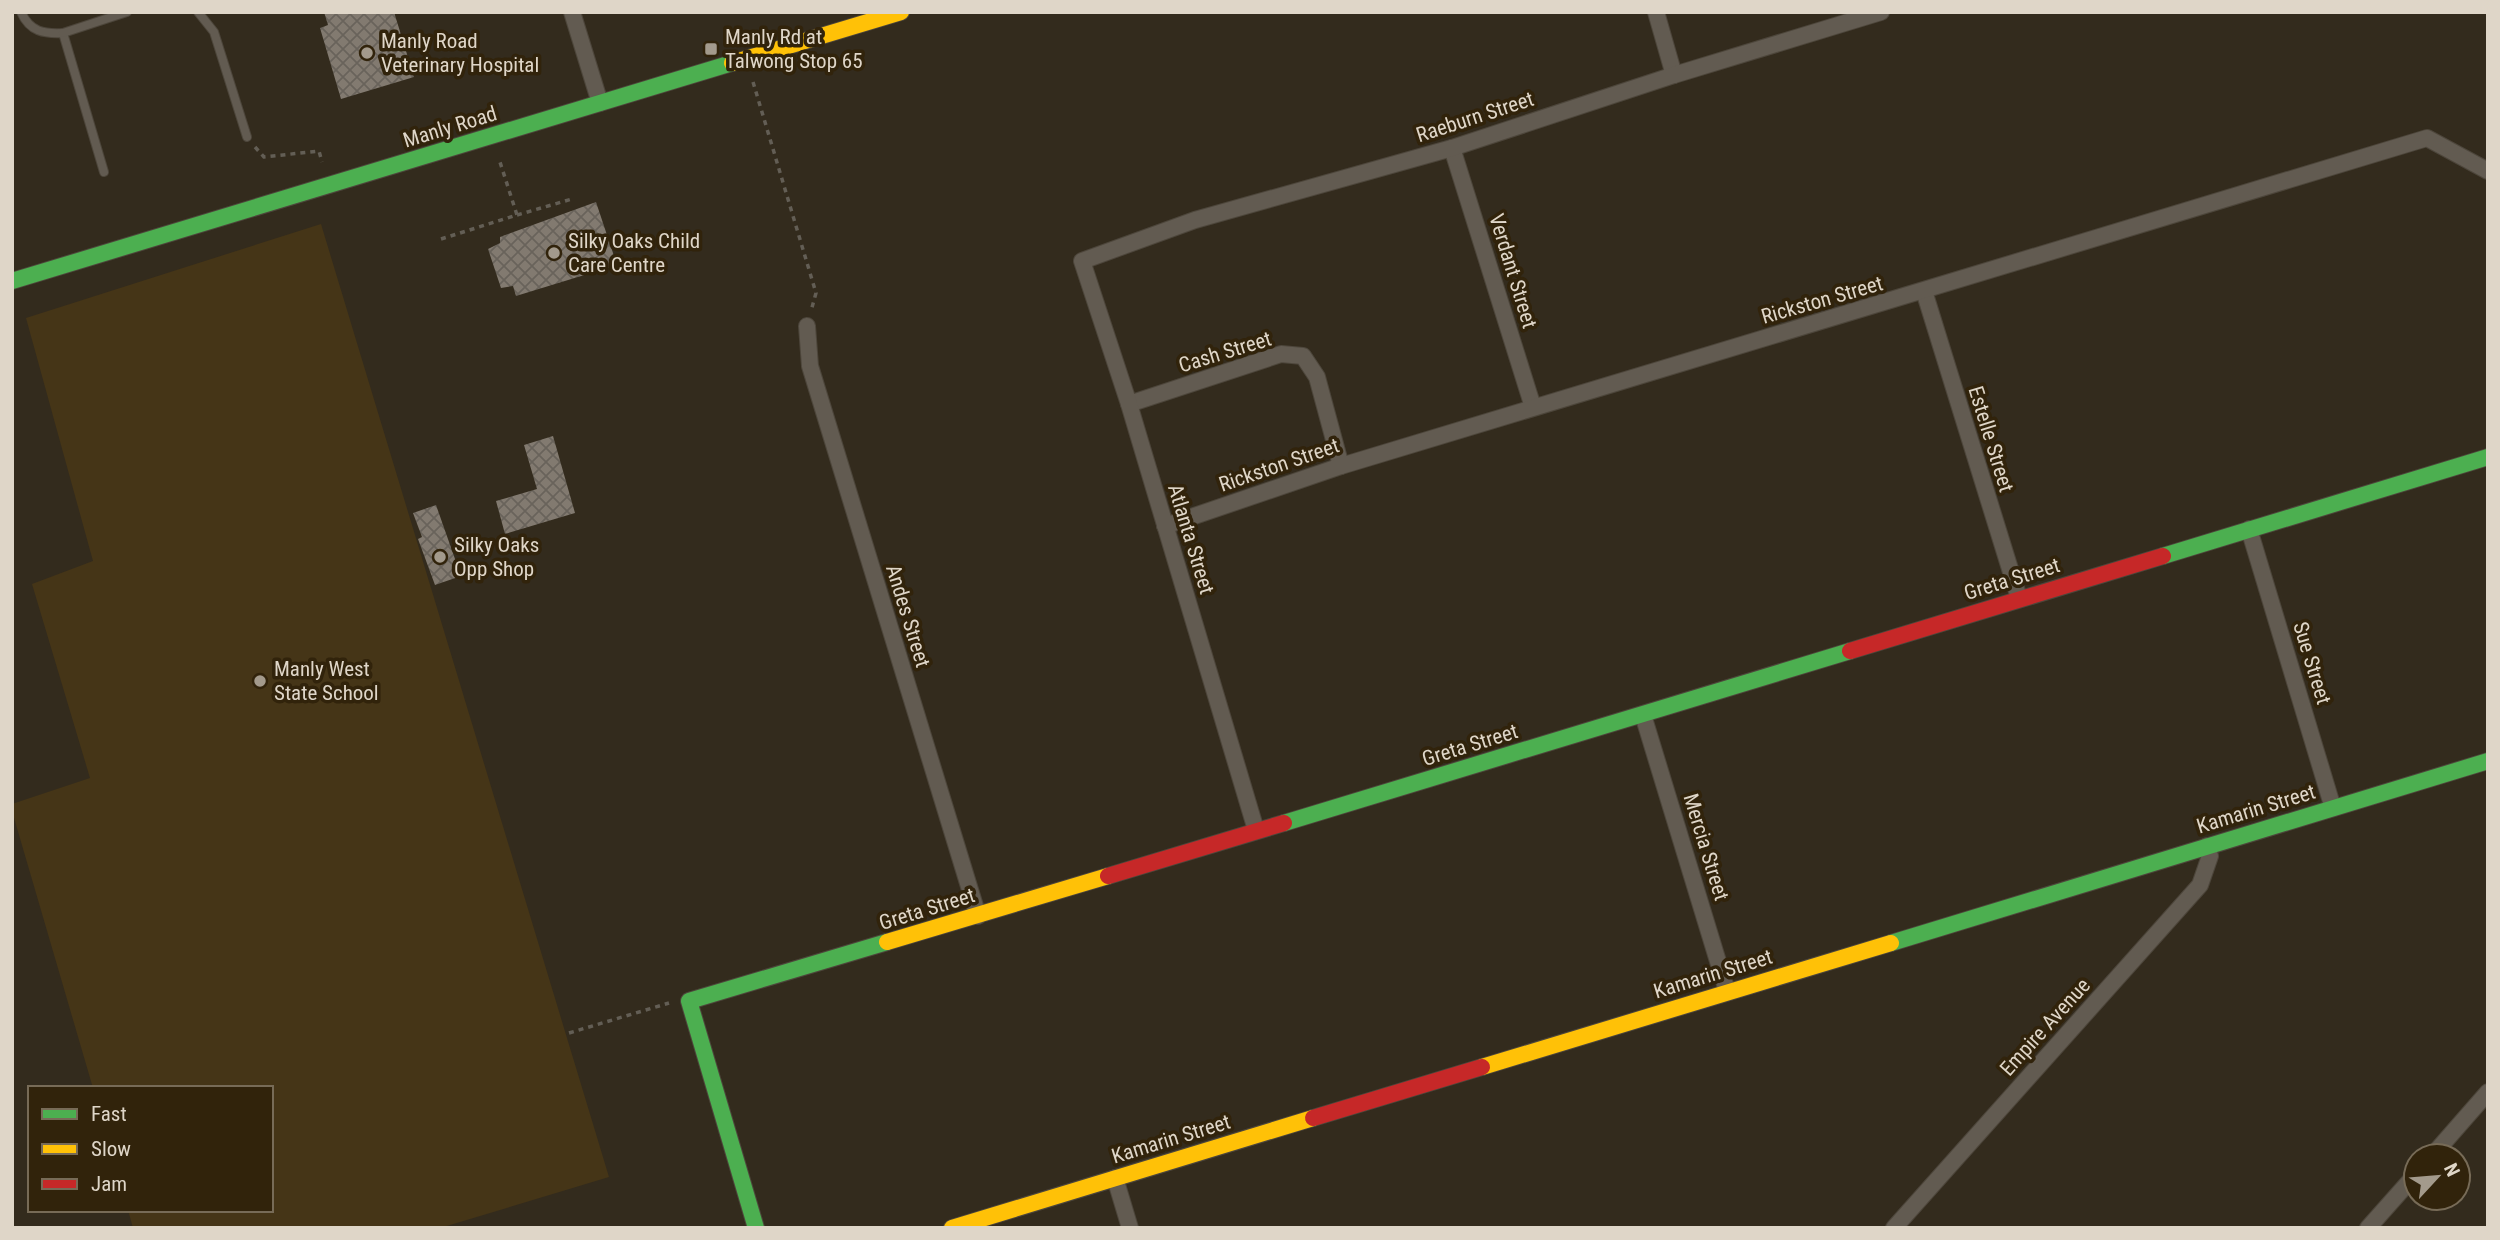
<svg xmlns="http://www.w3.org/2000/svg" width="2500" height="1240" viewBox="0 0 2500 1240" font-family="'Roboto Condensed',sans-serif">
<defs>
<pattern id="building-cross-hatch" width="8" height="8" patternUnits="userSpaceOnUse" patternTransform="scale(1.75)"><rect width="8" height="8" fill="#827a70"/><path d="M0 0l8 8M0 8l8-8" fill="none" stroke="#69635b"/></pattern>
</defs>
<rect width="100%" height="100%" fill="#332b1d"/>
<!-- built -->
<polygon fill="#453517" points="321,224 609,1177 440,1228 133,1228 128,1210 271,1210 271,1088 93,1088 12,811 12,804 90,778 32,584 93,561 26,318"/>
<!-- building -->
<g fill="url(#building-cross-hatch)">
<polygon points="324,12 394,12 414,77 341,99 320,28 328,25"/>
<polygon points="596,202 617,265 516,296 513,286 501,288 488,249 500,243 500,237"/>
<polygon points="553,436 575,513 505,534 496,501 537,489 524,445"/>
<polygon points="436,505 461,576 435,585 418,539 422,537 413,513"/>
</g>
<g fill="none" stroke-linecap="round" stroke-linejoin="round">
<defs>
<g id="lane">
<path d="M21 12C30 32 44 34 63 33L104 172"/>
<polyline points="198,12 214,32 247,137"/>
<polyline points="63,33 127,12"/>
</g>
<g id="street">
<polyline points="572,12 600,103"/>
<polyline points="1656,12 1674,75"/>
<polyline points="1452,148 1533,407"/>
<polyline points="1924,291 2019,598"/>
<polyline points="807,326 810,366 978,916"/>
<polyline points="1129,404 1281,354 1303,356 1317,377 1341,466"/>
<polyline points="1165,526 1341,466 2427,138 2488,171"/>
<polyline points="2249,529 2333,808"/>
<polyline points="1643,715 1727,991"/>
<polyline points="1256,830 1129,404 1082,261 1195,220 1452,148 1674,75 1881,12"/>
<polyline points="2432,1156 2488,1092"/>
<polyline points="1115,1178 1130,1228"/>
<polyline points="1894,1228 2200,885 2210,856 2207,846"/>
<polyline points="2368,1228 2416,1174"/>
</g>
<g id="fast">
<polyline points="12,281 732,63"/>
<polyline points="2163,556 2488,457"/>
<polyline points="1284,823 1850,651"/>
<polyline points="1891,943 2488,761"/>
<polyline points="756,1228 689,1001 887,942"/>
</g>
<g id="slow">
<polyline points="732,63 901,12"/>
<polyline points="887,942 1108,876"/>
<polyline points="1482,1067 1891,943"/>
<polyline points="952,1228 1313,1118"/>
</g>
<g id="jam">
<polyline points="1850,651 2163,556"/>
<polyline points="1108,876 1284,823"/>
<polyline points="1313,1118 1482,1067"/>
</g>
</defs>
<!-- lane casing -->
<use href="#lane" stroke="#4d463b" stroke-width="10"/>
<!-- street casing -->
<use href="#street" stroke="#4d463b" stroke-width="18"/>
<!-- fast casing -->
<use href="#fast" stroke="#4d463b" stroke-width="18"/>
<!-- slow casing -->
<use href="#slow" stroke="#4d463b" stroke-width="18"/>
<!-- jam casing -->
<use href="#jam" stroke="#4d463b" stroke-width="18"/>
<!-- path -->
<g stroke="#635e55" stroke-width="3.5" stroke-dasharray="5 5" stroke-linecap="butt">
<polyline points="753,82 816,293 811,311"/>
<polyline points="255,147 264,157 319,151 322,162"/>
<polyline points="517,215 572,199"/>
<polyline points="441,239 517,215 499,159"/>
<polyline points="569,1033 669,1003"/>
</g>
<!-- lane -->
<use href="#lane" stroke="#625b51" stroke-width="8"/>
<!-- street -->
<use href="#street" stroke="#625b51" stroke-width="16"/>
<!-- fast -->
<use href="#fast" stroke="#4caf50" stroke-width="16"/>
<!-- slow -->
<use href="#slow" stroke="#ffc107" stroke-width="16"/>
<!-- jam -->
<use href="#jam" stroke="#c62828" stroke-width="16"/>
</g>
<!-- markers -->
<g fill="#a39a8c" stroke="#31230b" stroke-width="2.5">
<rect x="704" y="42" width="14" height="14" rx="3.5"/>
<circle cx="367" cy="53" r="7"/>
<circle cx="554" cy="253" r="7"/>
<circle cx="440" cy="557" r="7"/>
<circle cx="260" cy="681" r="7"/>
</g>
<g text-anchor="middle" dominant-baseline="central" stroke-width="7" stroke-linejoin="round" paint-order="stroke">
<!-- poi labels -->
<g font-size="21" fill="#dfd6c8" stroke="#31230b" text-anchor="start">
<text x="725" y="37">Manly Rd at<tspan x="725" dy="24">Talwong Stop 65</tspan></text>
<text x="381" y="41">Manly Road<tspan x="381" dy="24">Veterinary Hospital</tspan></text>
<text x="568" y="241">Silky Oaks Child<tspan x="568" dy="24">Care Centre</tspan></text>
<text x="454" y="545">Silky Oaks<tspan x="454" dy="24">Opp Shop</tspan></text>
<text x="274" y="669">Manly West<tspan x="274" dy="24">State School</tspan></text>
</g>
<!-- street labels -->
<g font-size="21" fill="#dfd6c8" stroke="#31230b">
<text transform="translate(1475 117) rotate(-18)">Raeburn Street</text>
<text transform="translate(450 127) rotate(-17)">Manly Road</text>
<text transform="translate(1513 271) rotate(73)">Verdant Street</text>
<text transform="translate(1822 300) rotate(-16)">Rickston Street</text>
<text transform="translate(1225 352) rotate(-17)">Cash Street</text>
<text transform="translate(1991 439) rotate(73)">Estelle Street</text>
<text transform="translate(1279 465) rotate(-19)">Rickston Street</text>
<text transform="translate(1191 539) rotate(73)">Atlanta Street</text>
<text transform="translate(2012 579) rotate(-17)">Greta Street</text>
<text transform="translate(908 616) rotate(73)">Andes Street</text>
<text transform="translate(2312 663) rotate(73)">Sue Street</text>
<text transform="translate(1470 745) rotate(-17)">Greta Street</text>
<text transform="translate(2256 809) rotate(-17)">Kamarin Street</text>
<text transform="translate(1706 847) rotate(73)">Mercia Street</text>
<text transform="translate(927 909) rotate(-17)">Greta Street</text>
<text transform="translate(1713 974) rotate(-17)">Kamarin Street</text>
<text transform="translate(2045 1027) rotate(-48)">Empire Avenue</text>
<text transform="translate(1171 1139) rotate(-17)">Kamarin Street</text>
</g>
</g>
<!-- border -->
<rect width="2500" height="1240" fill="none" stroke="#dfd6c8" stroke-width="28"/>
<!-- legend -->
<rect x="28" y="1086" width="245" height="126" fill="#31230b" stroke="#776b57" stroke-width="2"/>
<rect x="42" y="1109" width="35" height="10" fill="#4caf50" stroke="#776b57" stroke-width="2"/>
<text x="91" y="1121" font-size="21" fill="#dfd6c8">Fast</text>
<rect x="42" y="1144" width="35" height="10" fill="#ffc107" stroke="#776b57" stroke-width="2"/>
<text x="91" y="1156" font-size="21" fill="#dfd6c8">Slow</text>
<rect x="42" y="1179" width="35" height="10" fill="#c62828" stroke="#776b57" stroke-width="2"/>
<text x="91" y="1191" font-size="21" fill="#dfd6c8">Jam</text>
<!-- north arrow -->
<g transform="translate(2437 1177) rotate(64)"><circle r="33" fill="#31230b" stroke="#776b57" stroke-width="2"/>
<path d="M0-5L12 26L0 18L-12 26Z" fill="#a39a8c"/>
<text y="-10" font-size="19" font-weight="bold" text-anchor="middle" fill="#dfd6c8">N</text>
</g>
</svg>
